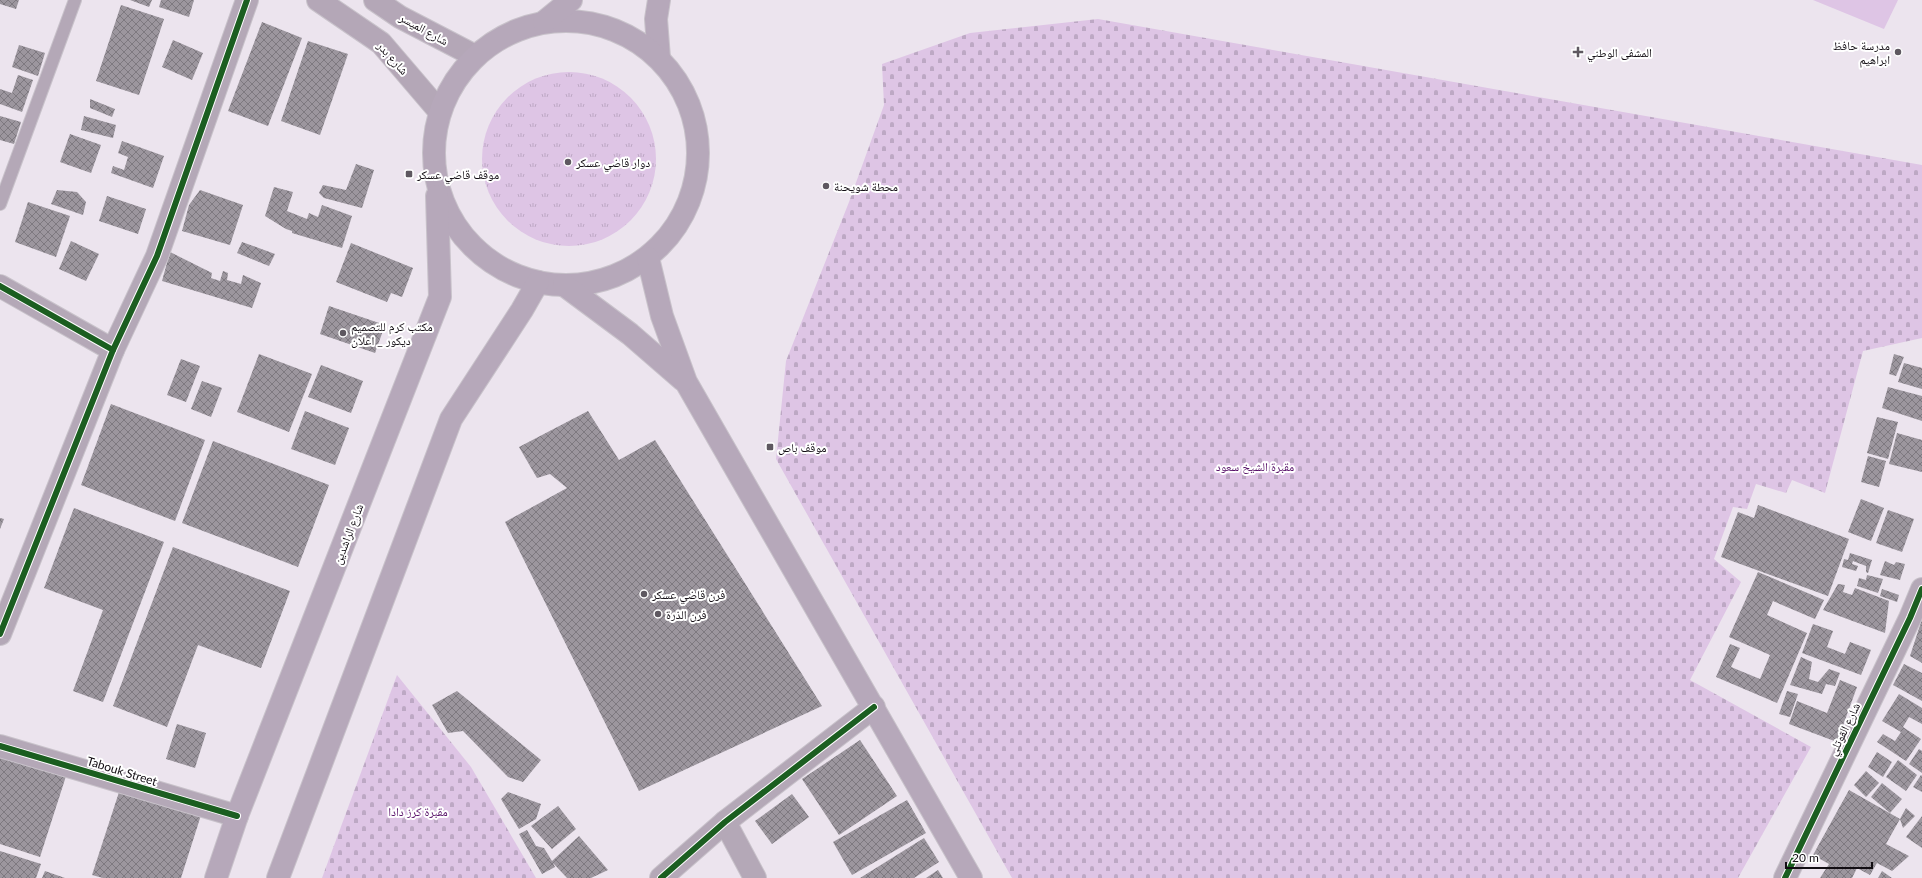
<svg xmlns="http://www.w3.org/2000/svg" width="1922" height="878" viewBox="0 0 1922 878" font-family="Lato,'Noto Naskh Arabic',sans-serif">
<defs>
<pattern id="grass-tufts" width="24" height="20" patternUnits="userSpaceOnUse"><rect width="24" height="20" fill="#dec5e5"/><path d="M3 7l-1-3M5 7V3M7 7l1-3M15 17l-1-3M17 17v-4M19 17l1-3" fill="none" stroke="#bda8c4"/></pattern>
<pattern id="cemetery-stones" width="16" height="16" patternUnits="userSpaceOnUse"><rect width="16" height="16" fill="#dec5e5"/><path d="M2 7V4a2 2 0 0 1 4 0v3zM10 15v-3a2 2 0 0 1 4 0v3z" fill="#bda8c4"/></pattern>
<pattern id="building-cross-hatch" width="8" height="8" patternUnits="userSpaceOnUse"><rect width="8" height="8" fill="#9c969e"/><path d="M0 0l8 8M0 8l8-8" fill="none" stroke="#7e7980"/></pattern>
</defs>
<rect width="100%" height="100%" fill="#ece4ee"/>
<!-- grass -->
<circle fill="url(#grass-tufts)" cx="569" cy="159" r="87"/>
<!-- cemetery -->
<g fill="url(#cemetery-stones)">
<polygon points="1098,19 1922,165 1922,338 1863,351 1825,493 1792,480 1786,493 1756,484 1747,509 1733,507 1714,559 1741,582 1690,680 1811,747 1738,878 1012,878 776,459 786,361 849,202 884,105 882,64 970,33"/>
<polygon points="397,675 471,767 536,878 322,878"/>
</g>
<!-- garden -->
<polygon fill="#dec5e5" points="1813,0 1898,0 1884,29"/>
<!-- building -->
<g fill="url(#building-cross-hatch)">
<polygon points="0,0 19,0 16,9 0,4"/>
<polygon points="130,0 152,0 149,7"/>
<polygon points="161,0 194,0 189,17 159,7"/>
<polygon points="121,5 164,19 139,95 96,81"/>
<polygon points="262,22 302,38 268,126 228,111"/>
<polygon points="173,40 203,53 192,80 162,67"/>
<polygon points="308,41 348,54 320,135 281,121"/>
<polygon points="19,45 45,53 38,76 12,67"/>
<polygon points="18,75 33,80 22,112 0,104 0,89 12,93"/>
<polygon points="90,99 115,109 112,117 90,108"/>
<polygon points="0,116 21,122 14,144 0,140"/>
<polygon points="84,116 116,125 113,138 81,130"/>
<polygon points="70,134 101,145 91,173 60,162"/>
<polygon points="122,141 164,156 153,188 111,173 113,166 124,170 128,157 118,153"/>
<polygon points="356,164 374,170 362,208 324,198 319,193 323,185 346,190"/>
<polygon points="274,187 293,192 287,211 307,219 309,213 318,217 322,205 352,216 342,248 292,233 292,231 286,229 265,216"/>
<polygon points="57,190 77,192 86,202 83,215 51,204"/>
<polygon points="200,190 243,205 230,245 182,231 189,205"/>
<polygon points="107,196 146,209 138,234 99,221"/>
<polygon points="28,202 70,216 56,257 15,242"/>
<polygon points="71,241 99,254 86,281 59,269"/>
<polygon points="242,242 275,254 269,266 237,253"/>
<polygon points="351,243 413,268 402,297 391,293 387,302 336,282"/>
<polygon points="170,252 212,273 211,278 220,281 223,271 228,273 227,280 241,284 243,275 261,283 252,308 162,281"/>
<polygon points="329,306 385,325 375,353 320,334"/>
<polygon points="259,354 312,374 289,432 237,412"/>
<polygon points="1894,354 1904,357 1896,376 1889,374"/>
<polygon points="181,359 200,366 186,402 167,395"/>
<polygon points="1904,363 1922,368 1922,389 1898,382"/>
<polygon points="321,365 363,381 351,413 308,397"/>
<polygon points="202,381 222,388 211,417 191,409"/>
<polygon points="1888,387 1922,396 1922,421 1882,408"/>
<polygon points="111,404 205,440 175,521 81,485"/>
<polygon points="305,411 349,428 335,465 291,449"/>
<polygon points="588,411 619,460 655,440 822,706 639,791 505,522 567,488 550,474 537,478 519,447"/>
<polygon points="1877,417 1898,422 1888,459 1867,453"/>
<polygon points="1897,433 1922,440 1922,472 1889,464"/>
<polygon points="213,441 329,485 298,567 182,523"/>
<polygon points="1868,456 1886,461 1879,487 1861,482"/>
<polygon points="1861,499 1884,508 1871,541 1848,532"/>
<polygon points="1758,505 1849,539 1828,596 1721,557 1738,512 1754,518"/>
<polygon points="74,508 164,542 103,702 73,691 103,610 44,588"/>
<polygon points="1888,510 1914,519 1902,552 1876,543"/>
<polygon points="0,518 4,519 0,529"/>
<polygon points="173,547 290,591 261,668 198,645 167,727 113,706"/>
<polygon points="1850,553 1872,560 1868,573 1866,572 1866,566 1853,561 1852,564 1858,566 1856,571 1842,567 1844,559 1848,560"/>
<polygon points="1885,561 1894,565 1896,562 1905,564 1900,580 1880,575"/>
<polygon points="1758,572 1824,600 1815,619 1773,601 1767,615 1807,633 1777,703 1716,677 1730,644 1740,648 1731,667 1760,679 1770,655 1729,637"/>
<polygon points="1867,575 1883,579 1878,593 1857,586 1859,578 1866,580"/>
<polygon points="1838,584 1845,585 1843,592 1852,595 1855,588 1889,601 1885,633 1823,610"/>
<polygon points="1882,589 1899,595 1897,602 1880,596"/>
<polygon points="1922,619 1922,663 1910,656"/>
<polygon points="1813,624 1833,631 1827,647 1845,654 1850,642 1871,650 1861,675 1802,653"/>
<polygon points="1801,657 1812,662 1809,679 1818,682 1829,669 1840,673 1835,686 1826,684 1822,694 1790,685"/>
<polygon points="1904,664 1922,673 1922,701 1893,685"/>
<polygon points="1840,680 1857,687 1837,742 1789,724 1797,701 1827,713"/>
<polygon points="457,691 541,760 523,782 508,777 463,731 448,733 432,705"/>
<polygon points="1787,691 1798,694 1790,717 1779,714"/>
<polygon points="1899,694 1922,708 1922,724 1909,717 1903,727 1921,739 1906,761 1877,742 1883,734 1895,741 1901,732 1882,721"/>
<polygon points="177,724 206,733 195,768 166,759"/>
<polygon points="860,740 897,796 839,835 802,779"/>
<polygon points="1919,749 1922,751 1922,773 1909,764"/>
<polygon points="0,751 67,773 40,857 0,844"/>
<polygon points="1877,752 1892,762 1883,777 1868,767"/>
<polygon points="1898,760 1917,775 1906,791 1886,777"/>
<polygon points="1866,771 1879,783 1866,797 1854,785"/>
<polygon points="1921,775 1922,776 1922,792 1913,787"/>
<polygon points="1882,783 1902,799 1890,813 1871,797"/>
<polygon points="121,786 202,812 181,878 103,878 92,875"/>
<polygon points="1849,790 1900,819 1886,844 1909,856 1892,871 1877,863 1870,875 1857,868 1852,878 1820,878 1829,864 1813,855"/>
<polygon points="508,792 541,804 536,819 519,829 501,799"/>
<polygon points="792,794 809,817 772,844 755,821"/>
<polygon points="907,800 926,833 852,875 833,842"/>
<polygon points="558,806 576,829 552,849 531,826"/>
<polygon points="1906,808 1915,816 1903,828 1900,819"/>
<polygon points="1922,816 1922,848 1906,837"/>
<polygon points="527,830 536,846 544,848 552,861 579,836 608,870 591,878 567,878 553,863 555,867 542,874 519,834"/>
<polygon points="924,838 939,862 914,878 860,878"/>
<polygon points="0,851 41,864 36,878 0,878"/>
<polygon points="938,870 943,878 926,878"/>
<polygon points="45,871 65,878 42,878"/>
<polygon points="1882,871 1892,878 1878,878"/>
</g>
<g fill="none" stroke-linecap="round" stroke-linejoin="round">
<defs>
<polyline id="service" points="0,204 75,0"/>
<g id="minor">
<polyline points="0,286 113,350 0,634"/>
<polyline points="113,350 157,256 247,0"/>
<polyline points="0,746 237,816"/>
<polyline points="725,822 755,878"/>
<polyline points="661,878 725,822 874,707"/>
<polyline points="1785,878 1910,618 1922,589"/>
</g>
<g id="secondary">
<polyline points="318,0 381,43 440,112"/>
<polyline points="375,0 400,17 475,56"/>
</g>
<g id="primary">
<polyline points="659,0 656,19 659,58"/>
<circle cx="566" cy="153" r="132"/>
<polyline points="544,22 571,0"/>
<polyline points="648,258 662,316 686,382 971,878"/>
<polyline points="564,285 630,334 683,380"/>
<polyline points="216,878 237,816 440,297 437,196"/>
<polyline points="278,878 451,419 522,310 538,282"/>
</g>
</defs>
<!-- service casing -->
<use href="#service" stroke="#c8c2ca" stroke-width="14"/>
<!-- minor casing -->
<use href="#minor" stroke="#c8c2ca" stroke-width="24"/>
<!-- secondary casing -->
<use href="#secondary" stroke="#c8c2ca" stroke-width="24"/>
<!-- primary casing -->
<use href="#primary" stroke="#c8c2ca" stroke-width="24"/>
<!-- service -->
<use href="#service" stroke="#b4a8b7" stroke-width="12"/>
<!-- minor -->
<use href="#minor" stroke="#b4a8b7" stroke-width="22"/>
<!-- secondary -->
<use href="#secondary" stroke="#b4a7b7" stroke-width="22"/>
<!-- primary -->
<use href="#primary" stroke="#b6a8ba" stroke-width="22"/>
<defs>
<g id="cycleway">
<polyline points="0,286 113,350 0,634"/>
<polyline points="113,350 157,256 247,0"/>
<polyline points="0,746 237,816"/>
<polyline points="661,878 725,822 874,707"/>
<polyline points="1785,878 1910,618 1922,589"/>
</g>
</defs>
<!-- cycleway casing -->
<use href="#cycleway" stroke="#fff" stroke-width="8"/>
<!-- cycleway -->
<use href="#cycleway" stroke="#1b5e20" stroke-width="6"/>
</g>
<!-- markers -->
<g fill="#5e5860" stroke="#fff" stroke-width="1.5">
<path d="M1576 46h4v4h4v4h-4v4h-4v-4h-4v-4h4z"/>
<circle cx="1898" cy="52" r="4"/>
<circle cx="568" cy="162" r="4"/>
<rect x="405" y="170" width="8" height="8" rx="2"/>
<circle cx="826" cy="186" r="4"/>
<circle cx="343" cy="333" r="4"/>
<rect x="766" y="443" width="8" height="8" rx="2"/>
<circle cx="644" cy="594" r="4"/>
<circle cx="658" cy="614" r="4"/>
</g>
<g text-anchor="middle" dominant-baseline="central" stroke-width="4" stroke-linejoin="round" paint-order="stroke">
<!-- street labels -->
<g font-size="12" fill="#120d13" stroke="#fff">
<text transform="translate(424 29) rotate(29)">شارع الميسر</text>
<text transform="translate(393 58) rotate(48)">شارع بدر</text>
<text transform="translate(348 534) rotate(-69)">شارع الراشدين</text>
<text transform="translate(1844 729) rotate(-64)">شارع القوتلي</text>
<text transform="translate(122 771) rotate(17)">Tabouk Street</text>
</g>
<!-- poi labels -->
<g font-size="12" fill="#120d13" stroke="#fff" text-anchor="start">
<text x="1890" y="45" text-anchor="end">مدرسة حافظ<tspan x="1890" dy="14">ابراهيم</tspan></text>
<text x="1587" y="52">المشفى الوطني</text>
<text x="576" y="162">دوار قاضي عسكر</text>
<text x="417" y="174">موقف قاضي عسكر</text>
<text x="834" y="186">محطة شويحنة</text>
<text x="351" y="326">مكتب كرم للتصميم<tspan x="351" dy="14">ديكور _ اعلان</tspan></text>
<text x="778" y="447">موقف باص</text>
<text x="652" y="594">فرن قاضي عسكر</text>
<text x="666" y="614">فرن الذرة</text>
</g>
<!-- park labels -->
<g font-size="12" fill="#581169" stroke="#fff">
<text x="1255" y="466">مقبرة الشيخ سعود</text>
<text x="418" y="811">مقبرة كرز دادا</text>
</g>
</g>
<!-- scale -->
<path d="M1786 862v6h86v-6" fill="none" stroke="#120d13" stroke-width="2"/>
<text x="1792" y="862" font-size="12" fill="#120d13" stroke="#ffffff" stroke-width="3" paint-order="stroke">20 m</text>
</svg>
